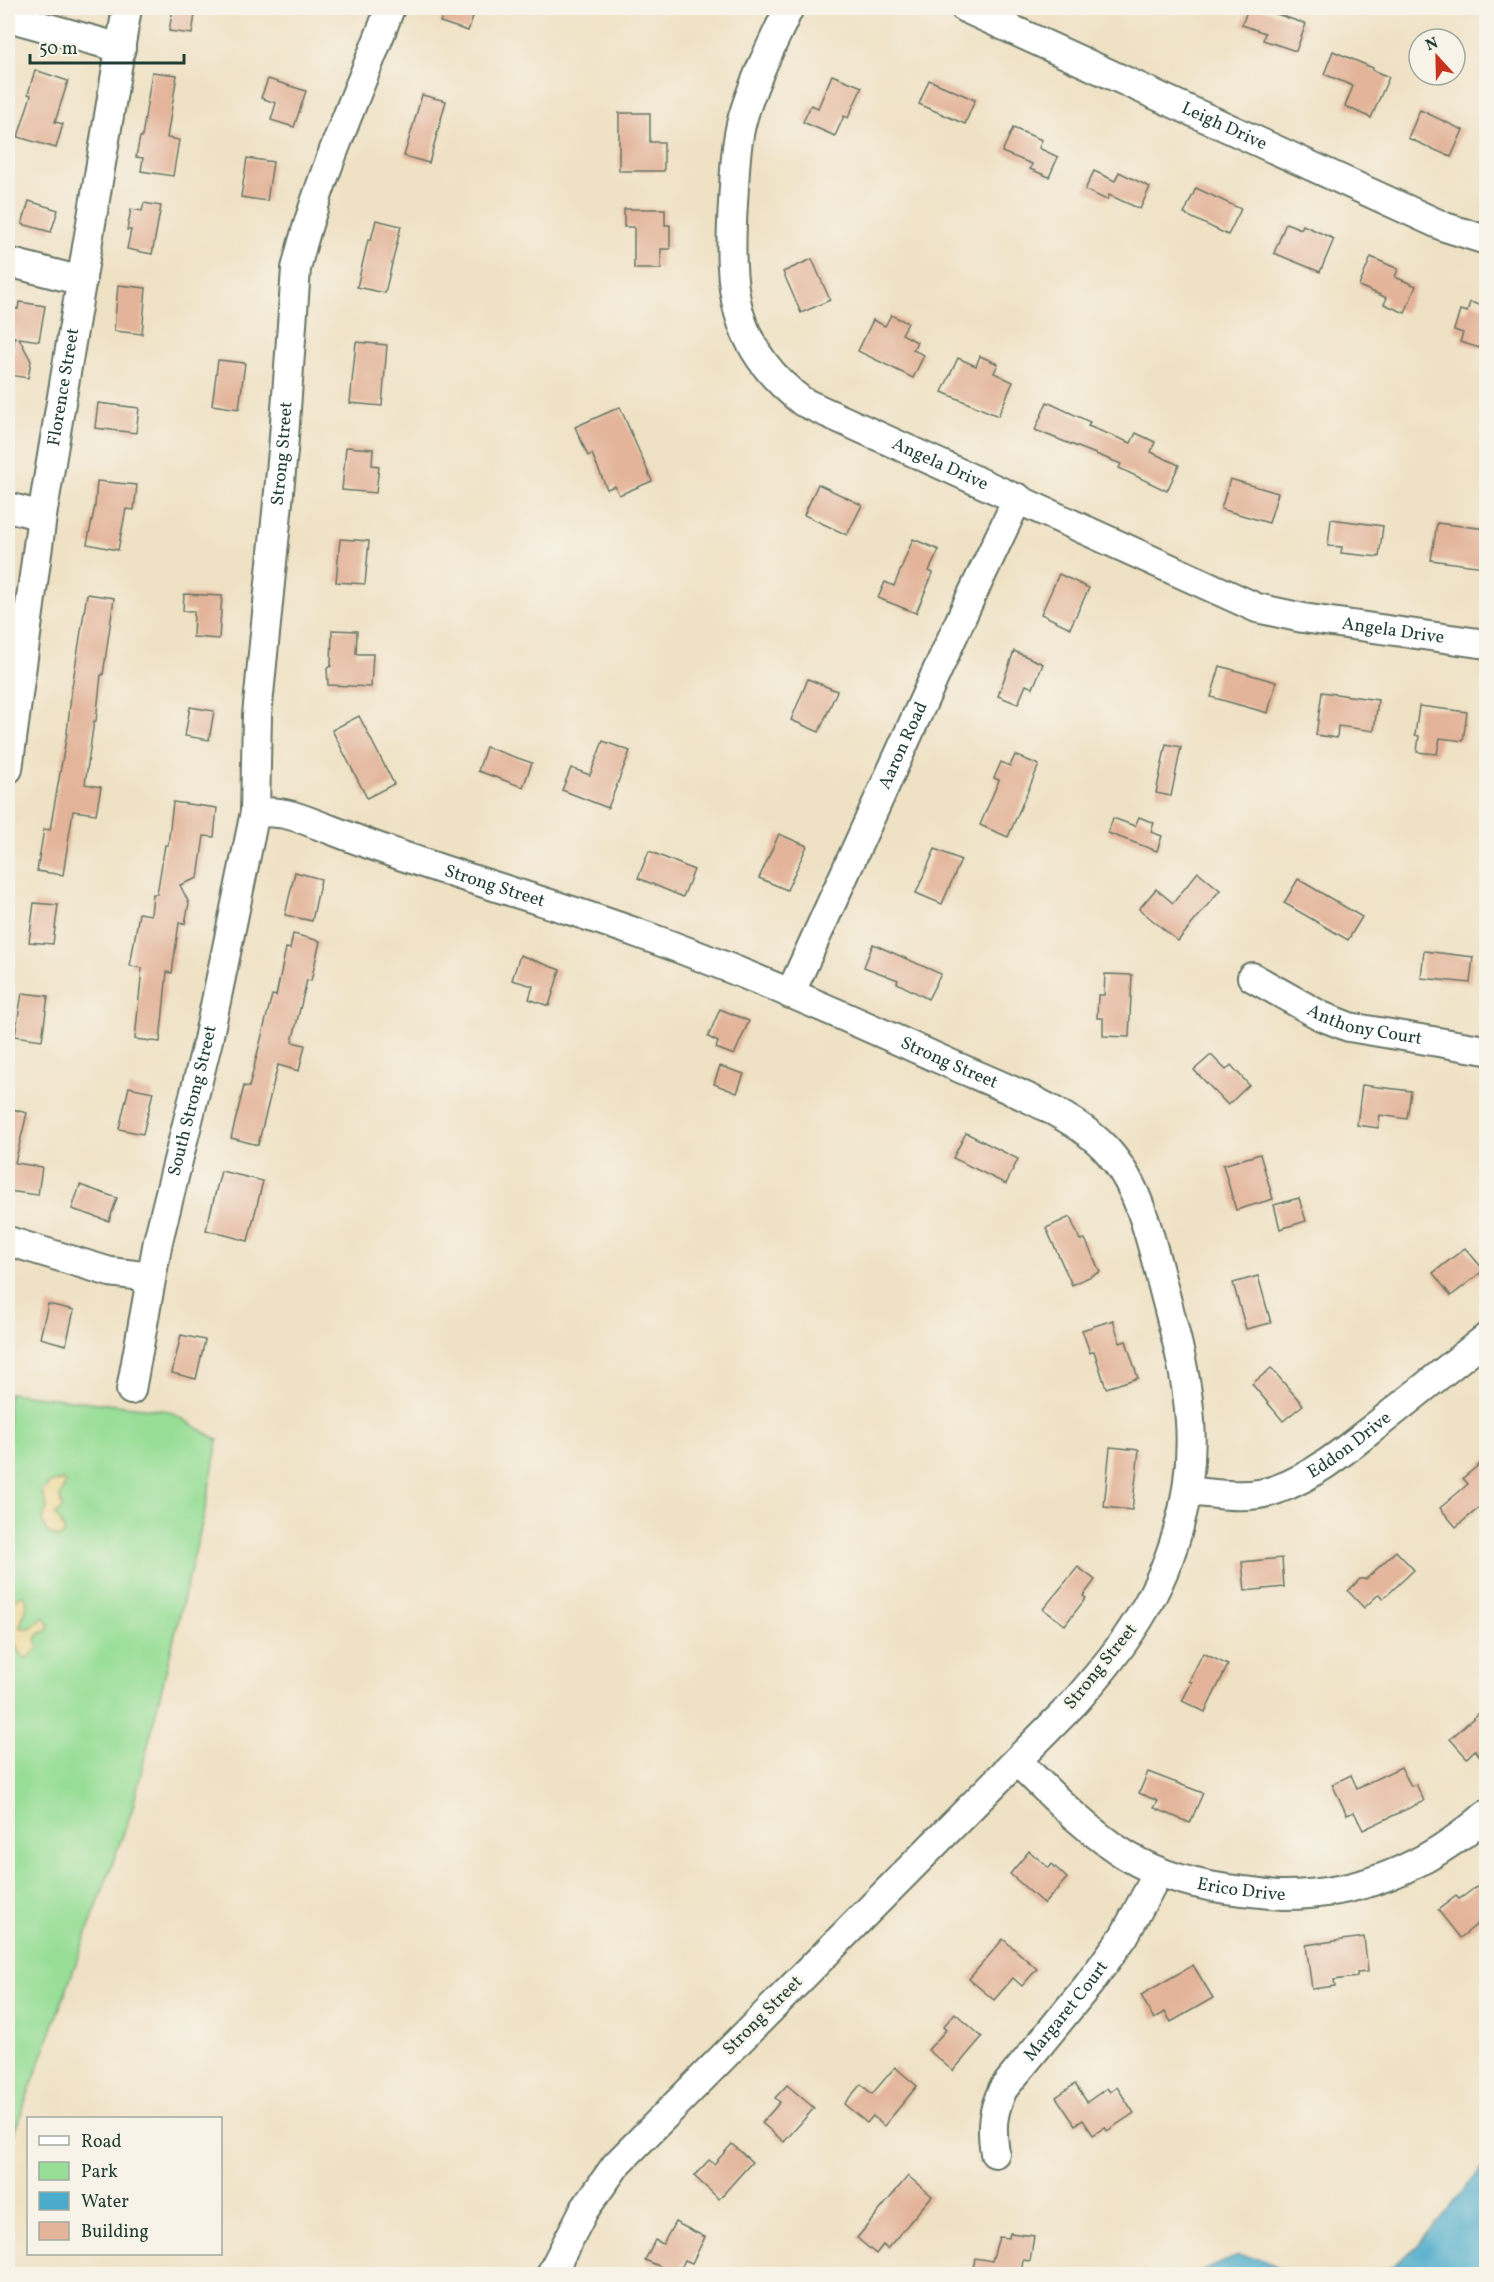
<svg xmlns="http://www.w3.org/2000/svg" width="1494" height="2282" viewBox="0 0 1494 2282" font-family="Vollkorn,serif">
<rect width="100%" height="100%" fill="#f7f3e8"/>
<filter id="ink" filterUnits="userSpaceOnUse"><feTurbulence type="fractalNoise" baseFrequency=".0167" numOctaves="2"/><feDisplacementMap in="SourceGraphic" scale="12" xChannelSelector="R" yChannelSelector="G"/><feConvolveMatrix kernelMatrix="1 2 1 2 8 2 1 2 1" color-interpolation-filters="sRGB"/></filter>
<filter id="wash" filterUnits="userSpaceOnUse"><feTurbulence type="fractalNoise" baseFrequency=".008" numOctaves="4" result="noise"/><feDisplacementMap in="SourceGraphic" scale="24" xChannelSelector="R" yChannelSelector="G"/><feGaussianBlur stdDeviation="1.35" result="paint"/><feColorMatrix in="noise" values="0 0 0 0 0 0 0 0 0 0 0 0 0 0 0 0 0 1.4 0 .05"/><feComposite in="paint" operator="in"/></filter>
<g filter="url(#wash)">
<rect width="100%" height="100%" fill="#efe1c4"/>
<!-- green -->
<polygon fill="#98de97" stroke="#5c8e66" stroke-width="1.5" points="8,1393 169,1411 218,1440 204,1515 132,1810 8,2149"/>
<!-- sand -->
<g fill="#eeda9e" stroke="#868c69" stroke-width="1.5">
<polygon points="63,1480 65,1483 60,1496 62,1508 55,1515 64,1529 64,1534 58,1538 47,1532 42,1520 47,1508 42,1492 50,1483"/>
<path d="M21 1595 25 1596C31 1610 20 1617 20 1628H30L45 1617 49 1625 47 1630 38 1635 36 1639 38 1649 27 1658 24 1657C10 1641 7 1626 8 1605Z"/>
</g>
<!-- water -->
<g fill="#4babca" stroke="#35747f" stroke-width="1.5">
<polygon points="1486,2160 1486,2274 1382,2274 1416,2247 1484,2166"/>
<polygon points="1237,2256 1262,2258 1287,2274 1196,2274"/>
</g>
<g id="blocks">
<!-- building -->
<g fill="#e3b499">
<polygon points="173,8 196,8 192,34 169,31"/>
<polygon points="445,8 476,8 468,31 440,22"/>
<polygon points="1248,8 1259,8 1306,24 1296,51 1263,40 1265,33 1242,25"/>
<polygon points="1333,51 1373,68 1372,70 1389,77 1371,118 1345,106 1353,86 1324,74"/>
<polygon points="35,70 68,81 55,122 63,124 56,148 18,137 31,95 28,94"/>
<polygon points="152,72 177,75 167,138 179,140 173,176 141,171 143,158 136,157 140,137 142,137"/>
<polygon points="832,75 862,87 848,118 844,116 835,136 803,122 811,105 818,108"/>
<polygon points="268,79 306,91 294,127 271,120 276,103 261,98"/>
<polygon points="929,80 975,100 965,124 919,104"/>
<polygon points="422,95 446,101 429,163 404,156"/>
<polygon points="1420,110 1463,130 1451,157 1408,138"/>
<polygon points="619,113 650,113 650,142 664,142 664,171 619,171"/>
<polygon points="1013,128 1042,140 1039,148 1058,157 1049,177 1030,169 1032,164 1002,152"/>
<polygon points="247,158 273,162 267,201 241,197"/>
<polygon points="1094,171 1115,181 1119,172 1150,187 1140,209 1109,195 1107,200 1085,190"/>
<polygon points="1196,188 1241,209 1228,235 1184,214"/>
<polygon points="29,201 58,210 51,232 22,224"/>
<polygon points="144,203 161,206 152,254 127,249 131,230 127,230 131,209 142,211"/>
<polygon points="624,209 665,209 665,225 670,225 670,249 661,249 661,269 634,269 634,227 624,227"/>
<polygon points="376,220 401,226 385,293 357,287 368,240 371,240"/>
<polygon points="1286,223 1301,229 1303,225 1334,239 1320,272 1274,253"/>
<polygon points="1371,257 1398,269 1395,277 1416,286 1405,313 1384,304 1387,298 1359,286"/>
<polygon points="812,259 830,300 801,313 783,272"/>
<polygon points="118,285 146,288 142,334 114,331"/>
<polygon points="19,302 45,306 39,341 19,338 31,361 28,378 9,375 15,337 8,336 8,307 18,309"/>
<polygon points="1470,302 1486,307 1486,350 1460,342 1463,333 1454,330 1460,310 1467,312"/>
<polygon points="891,315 908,323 902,334 917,342 913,350 924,355 913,378 858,351 873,320 885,326"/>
<polygon points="356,342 387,345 382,406 350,403"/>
<polygon points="980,356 998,364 994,373 1013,382 998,416 942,392 958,358 976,366"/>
<polygon points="218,360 245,363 239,409 212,405"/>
<polygon points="1047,402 1090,422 1088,426 1131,443 1136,433 1155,442 1151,452 1179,465 1167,491 1119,468 1121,464 1035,430"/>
<polygon points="98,403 139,408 136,433 95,428"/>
<polygon points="620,407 652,481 619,495 615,486 607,489 592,454 588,456 575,427"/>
<polygon points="346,447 373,449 372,465 379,466 376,493 342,490"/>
<polygon points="1230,479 1278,493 1269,523 1221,509"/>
<polygon points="97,481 137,485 134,510 126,509 118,550 87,544 95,506"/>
<polygon points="818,484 862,505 847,535 804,515"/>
<polygon points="1331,519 1383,526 1379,557 1341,553 1342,547 1328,546"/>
<polygon points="1437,523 1486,529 1483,567 1431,560"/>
<polygon points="340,539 369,541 365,584 336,582"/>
<polygon points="913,539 939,550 929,571 933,573 916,613 878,598 885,582 894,586"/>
<polygon points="1059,574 1089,588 1070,628 1041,614"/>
<polygon points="87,594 114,598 103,675 101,675 96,721 94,721 85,784 101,787 96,814 73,811 63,875 37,871 44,829 50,830 67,733 72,687"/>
<polygon points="184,594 222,596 219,639 193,637 194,611 183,611"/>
<polygon points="332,630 357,631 356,654 373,654 371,687 328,685 327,668 331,666"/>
<polygon points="1014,651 1043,664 1033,688 1026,685 1018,704 998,696"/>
<polygon points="1220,666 1276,682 1268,713 1211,697"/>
<polygon points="808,679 837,691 819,732 791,720"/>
<polygon points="1322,692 1378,700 1374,731 1338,726 1337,738 1316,735"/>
<polygon points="1419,706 1467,712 1463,741 1440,738 1437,754 1417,752 1419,736 1415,735"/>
<polygon points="190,707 214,711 209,740 185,736"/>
<polygon points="359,716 394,784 367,798 332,730"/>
<polygon points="603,741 630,751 608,808 562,790 571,768 590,775"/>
<polygon points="1166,744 1181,747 1171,796 1156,793"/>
<polygon points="486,747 532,763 523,787 478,771"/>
<polygon points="1015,755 1039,765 1008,837 980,825 999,780 994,778 1001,762 1010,766"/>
<polygon points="173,802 217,808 214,837 204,836 198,878 180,885 189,903 185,924 179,923 172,973 167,972 160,1042 135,1039 142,968 130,966 139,913 151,915 153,894 157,894 165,845 168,845"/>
<polygon points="1139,817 1154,823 1151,832 1162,836 1157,851 1108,833 1113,818 1135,826"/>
<polygon points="779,834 807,846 787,890 759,878"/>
<polygon points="935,849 961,860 942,904 916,893"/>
<polygon points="649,851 694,870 683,897 638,878"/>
<polygon points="295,872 321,879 312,921 285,915"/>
<polygon points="1198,872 1220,890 1178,941 1139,909 1156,889 1173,903"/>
<polygon points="1298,879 1362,917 1348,940 1284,903"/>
<polygon points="34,903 58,905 53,944 29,942"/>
<polygon points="293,934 320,941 311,981 307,980 292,1042 305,1045 299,1071 278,1065 258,1145 231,1138 244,1086 249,1087 272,995 276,996 286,948 290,949"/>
<polygon points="873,944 941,974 928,999 897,983 898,980 864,967"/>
<polygon points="1424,951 1473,957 1470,983 1421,978"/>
<polygon points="520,955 560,970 549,1006 529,999 533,986 512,980"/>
<polygon points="1105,974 1132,975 1129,1037 1103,1036 1103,1018 1097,1018 1098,995 1104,995"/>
<polygon points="22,993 48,996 42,1040 15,1036"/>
<polygon points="720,1009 749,1021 734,1055 716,1048 718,1042 708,1037"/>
<polygon points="1211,1055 1226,1070 1231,1065 1249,1085 1228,1105 1194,1070"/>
<polygon points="720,1066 744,1074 737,1093 714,1084"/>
<polygon points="1362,1085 1411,1091 1407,1119 1380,1115 1378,1128 1357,1125"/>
<polygon points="129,1087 153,1092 143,1134 119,1129"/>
<polygon points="8,1108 27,1113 15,1163 42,1167 38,1195 8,1191"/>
<polygon points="966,1133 1018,1159 1006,1184 953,1158"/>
<polygon points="1260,1154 1273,1199 1236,1210 1223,1165"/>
<polygon points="221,1171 263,1181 248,1241 206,1230"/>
<polygon points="80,1185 117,1198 109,1221 72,1209"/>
<polygon points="1299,1198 1306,1221 1280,1229 1274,1205"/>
<polygon points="1070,1217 1080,1240 1085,1239 1100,1272 1072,1285 1046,1228"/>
<polygon points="1465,1248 1484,1270 1451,1296 1433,1273"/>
<polygon points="1258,1276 1271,1323 1246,1329 1233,1283"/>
<polygon points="48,1304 74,1310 66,1345 40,1338"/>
<polygon points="1113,1320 1120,1343 1126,1341 1138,1378 1106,1388 1094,1351 1090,1353 1082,1330"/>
<polygon points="181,1335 205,1340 196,1379 172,1373"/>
<polygon points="1271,1368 1303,1405 1283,1421 1252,1384"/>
<polygon points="1110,1447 1139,1450 1132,1510 1104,1507"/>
<polygon points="1486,1459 1486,1505 1485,1503 1456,1527 1440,1508 1468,1484 1463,1478"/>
<polygon points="1396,1551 1414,1570 1383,1599 1379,1594 1364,1608 1348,1591 1360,1579 1366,1579"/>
<polygon points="1282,1558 1284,1587 1245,1591 1242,1562"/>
<polygon points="1078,1567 1095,1580 1083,1596 1086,1598 1065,1625 1043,1609"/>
<polygon points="1203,1653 1228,1665 1205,1712 1182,1701 1192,1682 1189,1681"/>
<polygon points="1486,1707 1486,1764 1475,1750 1467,1758 1450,1739"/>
<polygon points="1401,1767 1411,1786 1416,1784 1424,1801 1363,1830 1354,1812 1347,1815 1332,1784 1351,1775 1357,1788"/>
<polygon points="1148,1772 1203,1793 1190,1823 1154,1808 1158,1801 1139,1793"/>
<polygon points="1029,1851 1049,1868 1052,1864 1067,1878 1044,1904 1010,1874"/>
<polygon points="1486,1879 1486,1917 1460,1938 1438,1910 1456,1896 1459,1899 1464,1896"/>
<polygon points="1364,1937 1368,1972 1357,1973 1357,1977 1334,1980 1335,1986 1312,1989 1306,1945"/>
<polygon points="1003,1939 1037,1969 1022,1986 1013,1978 994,2000 969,1979"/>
<polygon points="1193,1965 1213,1998 1171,2022 1165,2012 1154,2019 1141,1995"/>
<polygon points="955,2013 982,2037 953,2071 928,2050 946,2030 943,2027"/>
<polygon points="895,2067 917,2086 884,2126 873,2116 867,2123 844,2104 861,2084 872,2094"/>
<polygon points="1075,2084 1087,2102 1107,2088 1110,2092 1117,2087 1134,2113 1107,2131 1105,2127 1093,2135 1083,2120 1075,2125 1056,2097"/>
<polygon points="787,2085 814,2108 784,2142 762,2123 780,2102 775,2098"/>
<polygon points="732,2144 752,2162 719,2199 694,2176 709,2160 714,2164"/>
<polygon points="908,2176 932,2196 887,2249 883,2245 876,2254 857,2238"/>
<polygon points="675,2222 705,2237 692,2263 685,2260 678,2274 645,2260 655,2240 663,2244"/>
<polygon points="1010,2233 1034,2236 1030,2261 1023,2260 1021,2274 972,2274 975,2258 992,2261 999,2237 1009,2238"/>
</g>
</g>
</g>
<g filter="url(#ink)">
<use href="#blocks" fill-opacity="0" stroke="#687666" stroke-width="1.5"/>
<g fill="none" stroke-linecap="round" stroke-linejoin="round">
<defs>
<g id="minor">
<path id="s1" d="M789 8C773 43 754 79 743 117 735 145 735 174 733 203 728 287 731 347 803 402L1257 608 1303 618 1486 644"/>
<path id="s2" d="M965 8 1445 227 1486 240"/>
<polyline points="8,17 121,48"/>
<polyline points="8,262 82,281"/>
<polyline points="8,507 42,516"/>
<path id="s3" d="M8 769 42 516 127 8"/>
<path id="s4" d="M255 812C265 812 276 812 285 814 300 817 315 824 329 829 362 842 396 854 429 865 500 889 571 909 640 934 743 971 844 1016 944 1061 992 1083 1067 1109 1104 1147 1138 1182 1149 1233 1161 1279 1173 1326 1187 1373 1190 1421 1195 1494 1172 1571 1131 1631 1114 1657 1094 1680 1074 1703L616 2165 584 2210 551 2274"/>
<path id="s5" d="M1252 977 1321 1016 1349 1027 1486 1050"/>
<path id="s6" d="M790 994 968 603 1018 498"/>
<polyline points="8,1241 110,1272 151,1277"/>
<path id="s7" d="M131 1390 158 1241 208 1040 255 812 257 715 283 451 296 269C317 179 358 95 390 8"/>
<path id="s8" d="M1187 1491C1217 1494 1250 1500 1278 1489 1317 1475 1350 1446 1382 1421 1417 1393 1452 1365 1486 1338"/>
<path id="s9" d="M1017 1761C1051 1794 1086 1831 1127 1856 1162 1877 1203 1887 1243 1891 1257 1892 1271 1895 1284 1895 1361 1895 1429 1865 1486 1815"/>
<path id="s10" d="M995 2153C991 2127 992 2113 1003 2089L1089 1984 1124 1936 1158 1873"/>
</g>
</defs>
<!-- minor casing -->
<use href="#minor" stroke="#687666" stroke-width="32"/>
<!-- minor -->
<use href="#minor" stroke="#fff" stroke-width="28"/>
</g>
</g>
<g text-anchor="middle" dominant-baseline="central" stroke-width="4.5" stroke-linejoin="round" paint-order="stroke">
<!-- street labels -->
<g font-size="18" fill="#1f3d34" stroke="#f7f3e8">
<text stroke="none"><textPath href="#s2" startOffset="285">Leigh Drive</textPath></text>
<text stroke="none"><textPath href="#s3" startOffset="386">Florence Street</textPath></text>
<text stroke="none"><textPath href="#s7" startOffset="951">Strong Street</textPath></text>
<text stroke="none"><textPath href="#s1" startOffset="578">Angela Drive</textPath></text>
<text stroke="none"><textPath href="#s1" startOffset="1064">Angela Drive</textPath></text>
<text stroke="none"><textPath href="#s6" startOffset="273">Aaron Road</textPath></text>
<text stroke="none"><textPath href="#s4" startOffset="252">Strong Street</textPath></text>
<text stroke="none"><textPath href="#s5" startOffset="124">Anthony Court</textPath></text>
<text stroke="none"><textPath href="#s4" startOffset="740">Strong Street</textPath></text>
<text stroke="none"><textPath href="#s7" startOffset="296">South Strong Street</textPath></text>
<text stroke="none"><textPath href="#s8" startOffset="176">Eddon Drive</textPath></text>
<text transform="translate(1101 1667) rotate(-51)">Strong Street</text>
<text stroke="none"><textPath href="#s9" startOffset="266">Erico Drive</textPath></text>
<text stroke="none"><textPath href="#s10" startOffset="166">Margaret Court</textPath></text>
<text transform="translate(763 2016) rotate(-45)">Strong Street</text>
</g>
</g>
<!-- margin -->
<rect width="1494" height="2282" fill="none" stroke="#f7f3e8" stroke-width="30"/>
<!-- legend -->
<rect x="27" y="2117" width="195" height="138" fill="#f7f3e8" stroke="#a1aaa0" stroke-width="1.5"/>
<rect x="39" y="2136" width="30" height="9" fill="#ffffff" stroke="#a1aaa0" stroke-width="1.5"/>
<text x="81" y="2147" font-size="18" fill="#1f3d34">Road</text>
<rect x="39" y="2162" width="30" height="18" fill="#98de97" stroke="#a1aaa0" stroke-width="1.5"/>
<text x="81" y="2177" font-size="18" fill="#1f3d34">Park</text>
<rect x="39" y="2192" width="30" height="18" fill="#4babca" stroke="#a1aaa0" stroke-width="1.5"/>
<text x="81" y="2207" font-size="18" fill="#1f3d34">Water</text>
<rect x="39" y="2222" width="30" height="18" fill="#e3b499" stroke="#a1aaa0" stroke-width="1.5"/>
<text x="81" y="2237" font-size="18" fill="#1f3d34">Building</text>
<!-- north arrow -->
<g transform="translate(1437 57) rotate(338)"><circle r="28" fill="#f7f3e8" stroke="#a1aaa0" stroke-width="1.5"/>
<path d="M0-4.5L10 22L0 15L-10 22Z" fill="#c8321e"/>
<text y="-9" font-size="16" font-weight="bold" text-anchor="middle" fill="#1f3d34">N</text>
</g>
<!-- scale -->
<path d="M30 54v9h154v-9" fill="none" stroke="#1f3d34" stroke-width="3"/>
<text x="39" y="54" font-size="18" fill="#1f3d34" stroke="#f7f3e8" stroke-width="4.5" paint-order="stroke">50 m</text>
</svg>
